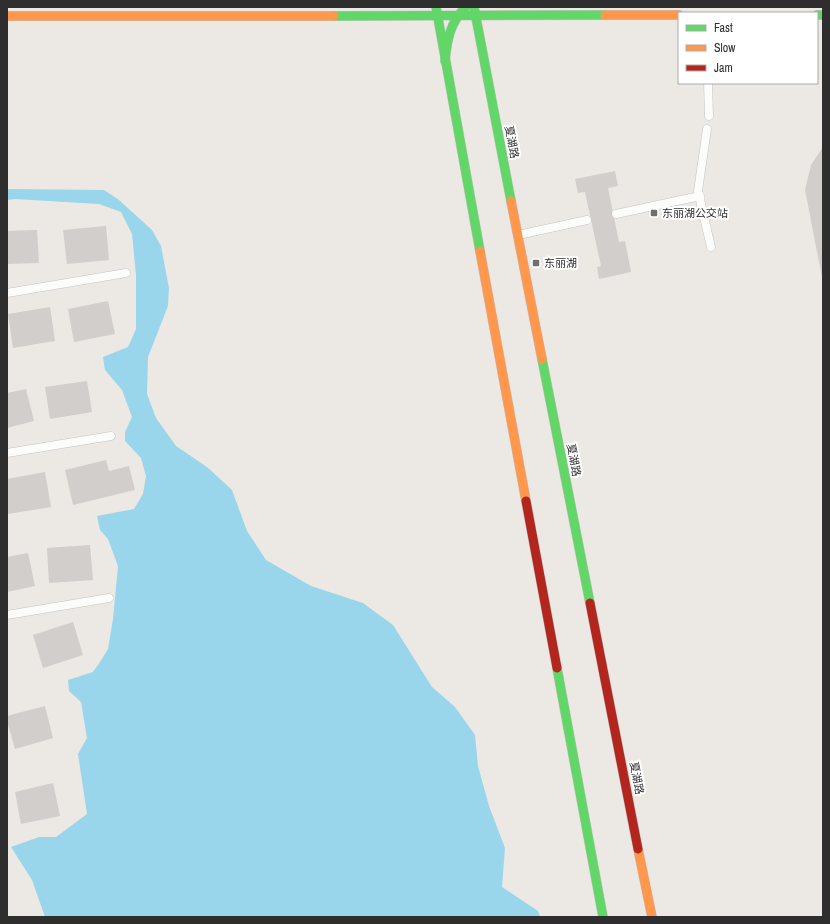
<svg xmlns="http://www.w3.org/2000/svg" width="830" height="924" viewBox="0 0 830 924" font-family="'Archivo Narrow','Noto Sans SC',sans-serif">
<rect width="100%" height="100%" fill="#ece8e4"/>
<!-- water -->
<polygon fill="#99d6ec" points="7,189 104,190 119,200 152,230 161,246 169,288 168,306 148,357 147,394 156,418 176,446 207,467 232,490 247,531 266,560 311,586 363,603 393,625 432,687 455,707 475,735 478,766 489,806 505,848 502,887 538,911 540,917 45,917 32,880 11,847 39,837 56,837 87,814 78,754 87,738 81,702 69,691 68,680 93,672 100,662 108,649 113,619 118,566 108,539 100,530 97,516 134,509 143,494 146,476 141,458 125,441 125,432 132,417 122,390 105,370 103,357 128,347 136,329 136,275 132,234 121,212 99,204 15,199 7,200"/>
<!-- building -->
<g fill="#d1cecb">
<polygon points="823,147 823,277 822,277 805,190 811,165"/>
<polygon points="615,171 618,186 608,188 619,242 625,241 631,272 599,279 597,267 601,266 585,192 578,193 575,179"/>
<polygon points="106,226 109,260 67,264 63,230"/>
<polygon points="37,230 39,263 7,264 7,231"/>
<polygon points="108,301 115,334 74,342 68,309"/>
<polygon points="50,307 55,341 13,348 8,314"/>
<polygon points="87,381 92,412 50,419 45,387"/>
<polygon points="26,389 34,421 7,428 7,393"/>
<polygon points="106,460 109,471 129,466 135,490 73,505 65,470"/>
<polygon points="45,472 51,507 8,514 7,506 7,479"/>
<polygon points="90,545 93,580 49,583 47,548"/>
<polygon points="28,553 35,586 7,592 7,557"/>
<polygon points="73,622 83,655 43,668 33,635"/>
<polygon points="45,706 53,738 15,749 7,721 7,716"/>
<polygon points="53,783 60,816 21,824 15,792"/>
</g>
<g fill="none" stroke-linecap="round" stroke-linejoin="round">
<defs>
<g id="lane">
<polyline points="708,83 709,116"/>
<polyline points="707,129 698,191 711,247"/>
<polyline points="616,214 700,196"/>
<polyline points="518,235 587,220"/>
<polyline points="7,293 126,273"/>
<polyline points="7,453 111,436"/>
<polyline points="7,615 109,598"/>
</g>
<g id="fast">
<polyline points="436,7 480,251"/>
<polyline points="474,7 511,201"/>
<polyline points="817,15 823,15"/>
<polyline points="334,16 605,15"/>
<path d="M445 61C447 40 450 22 466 7"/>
<polyline points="542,359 590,603"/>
<polyline points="557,668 603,917"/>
</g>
<g id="slow">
<polyline points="605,15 679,15"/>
<polyline points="7,16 334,16"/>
<polyline points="511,201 542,359"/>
<polyline points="480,251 526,501"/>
<polyline points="638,849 652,917"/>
</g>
<g id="jam">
<polyline points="526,501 557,668"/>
<polyline points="590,603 638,849"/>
</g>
</defs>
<!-- lane casing -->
<use href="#lane" stroke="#c5c4c5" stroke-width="9"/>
<!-- fast casing -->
<use href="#fast" stroke="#c5c4c5" stroke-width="10"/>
<!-- slow casing -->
<use href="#slow" stroke="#c5c4c5" stroke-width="10"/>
<!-- jam casing -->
<use href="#jam" stroke="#c5c4c5" stroke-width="10"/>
<!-- lane -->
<use href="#lane" stroke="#fcfcfb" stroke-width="8"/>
<!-- fast -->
<use href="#fast" stroke="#63d668" stroke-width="9"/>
<!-- slow -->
<use href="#slow" stroke="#ff974d" stroke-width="9"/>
<!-- jam -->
<use href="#jam" stroke="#b3261e" stroke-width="9"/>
</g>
<!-- markers -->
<g fill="#706f6e" stroke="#fff" stroke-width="1.5">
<rect x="650" y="209" width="8" height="8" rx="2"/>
<rect x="532" y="259" width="8" height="8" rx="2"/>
</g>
<g text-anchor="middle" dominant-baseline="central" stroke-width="4" stroke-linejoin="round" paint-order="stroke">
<!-- street labels -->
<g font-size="11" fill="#2e2e2e" stroke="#fff">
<text transform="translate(512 142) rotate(79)">夏湖路</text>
<text transform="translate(574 460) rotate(79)">夏湖路</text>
<text transform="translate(637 778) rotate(79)">夏湖路</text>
</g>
<!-- poi labels -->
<g font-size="11" fill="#2e2e2e" stroke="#fff" text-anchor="start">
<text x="662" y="213">东丽湖公交站</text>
<text x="544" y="263">东丽湖</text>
</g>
</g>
<!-- border -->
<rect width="830" height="924" fill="none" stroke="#2e2e2e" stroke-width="16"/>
<!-- legend -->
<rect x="678" y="12" width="140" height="72" fill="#ffffff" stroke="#ababab"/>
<rect x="686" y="25" width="20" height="6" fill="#63d668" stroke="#ababab"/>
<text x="714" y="32" font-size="12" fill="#2e2e2e">Fast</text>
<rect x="686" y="45" width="20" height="6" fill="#ff974d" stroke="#ababab"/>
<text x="714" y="52" font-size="12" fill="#2e2e2e">Slow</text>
<rect x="686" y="65" width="20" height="6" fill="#b3261e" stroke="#ababab"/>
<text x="714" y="72" font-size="12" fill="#2e2e2e">Jam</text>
</svg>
